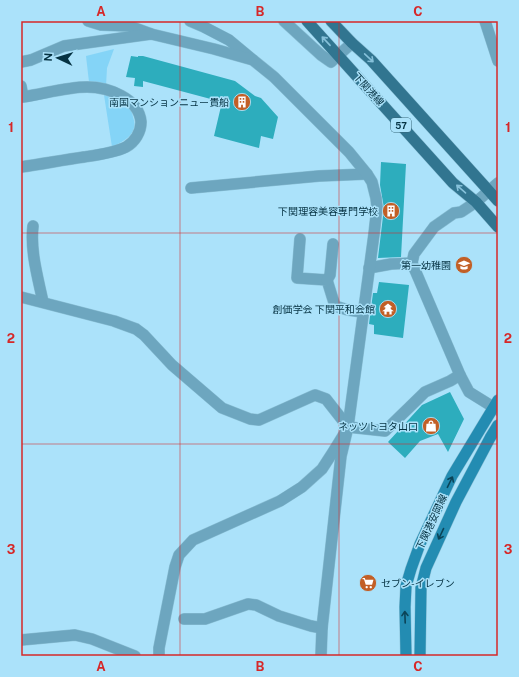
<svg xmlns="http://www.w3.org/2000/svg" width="519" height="677" viewBox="0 0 519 677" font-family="'Public Sans','Noto Sans JP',sans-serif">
<rect width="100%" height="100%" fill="#abe2fa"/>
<!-- green -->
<g fill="#84d4f7">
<polygon points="114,49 107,68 106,86 89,82 86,56"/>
<path d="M104 95C110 97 119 99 125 103 130 107 132 111 133 117 139 133 125 141 112 147Z"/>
</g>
<!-- building -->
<g fill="#2dadbd">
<polygon points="131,56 138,57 138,56 143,56 235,81 255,96 261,98 278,117 273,139 261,136 259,148 214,136 222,102 143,81 143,87 134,86 135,78 126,77"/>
<polygon points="381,162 406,164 401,257 378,258 384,208 380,185"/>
<polygon points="379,282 409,285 403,338 374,334 374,325 369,324 373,293 377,293"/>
<polygon points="450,392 464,419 448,452 438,434 420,441 405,458 388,442 422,405"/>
</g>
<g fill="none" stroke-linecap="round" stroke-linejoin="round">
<defs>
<g id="minor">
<polyline points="88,21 101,25 129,26 151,34"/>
<polyline points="190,21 204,27 229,40 253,60"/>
<polyline points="284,21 321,55 331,62 352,43"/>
<polyline points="485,21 498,61"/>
<path d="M21 86 23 97C44 94 66 87 87 87 108 87 139 98 141 122 141 132 135 142 126 147 114 153 98 155 84 157 63 160 42 164 21 167"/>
<polyline points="191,188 319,176 367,174"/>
<path d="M33 226C30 251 38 278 43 302"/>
<polyline points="300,239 297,278 327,280 335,306 348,310 363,312"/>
<polyline points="412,263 460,375 469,392 498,410"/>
<polyline points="369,268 391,264 412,263 414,254 434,227 454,213 461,212 476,202"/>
<polyline points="327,280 330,275 333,244"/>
<polyline points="21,297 114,321 136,329 144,335 172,365 222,408 250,419 259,420 315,395 326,399 348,427 385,431 425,392 450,381 460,375"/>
<polyline points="184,619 205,619 248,604 256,605 279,616 311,626 322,628"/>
<polyline points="21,640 75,635 92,639 135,656"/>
<polyline points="159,656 159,648 175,567 179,555 193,540 280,501 302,487 322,469 333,452 346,431"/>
</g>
<g id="tertiary">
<polyline points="21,62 31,60 64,46 151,34 214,49 253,60 274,77 349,152 367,174 372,182 376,198 377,207 374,234 348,427 341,456 322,628 321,656"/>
<polyline points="476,202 498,183"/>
</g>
<g id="secondary">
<polyline points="406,656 405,607 406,586 411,569 420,544 452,476 498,400"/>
<polyline points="420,656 421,588 426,568 456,502 490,438 498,425"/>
</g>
<g id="primary">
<polyline points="307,21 453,183 476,202 498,227"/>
<polyline points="331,21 352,43 371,60 498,201"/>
</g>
</defs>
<!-- minor casing -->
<use href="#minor" stroke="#8abfd5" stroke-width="12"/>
<!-- tertiary casing -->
<use href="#tertiary" stroke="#8abfd5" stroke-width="12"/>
<!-- secondary casing -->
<use href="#secondary" stroke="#8abfd5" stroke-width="12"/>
<!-- primary casing -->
<use href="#primary" stroke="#8abfd5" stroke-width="12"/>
<!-- minor -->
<use href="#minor" stroke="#6da6bf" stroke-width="11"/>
<!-- tertiary -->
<use href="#tertiary" stroke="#6da6bf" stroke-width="11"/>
<!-- secondary -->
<use href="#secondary" stroke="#238cb2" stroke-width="11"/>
<!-- primary -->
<use href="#primary" stroke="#317590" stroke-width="11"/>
</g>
<!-- one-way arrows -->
<defs><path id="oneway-shaft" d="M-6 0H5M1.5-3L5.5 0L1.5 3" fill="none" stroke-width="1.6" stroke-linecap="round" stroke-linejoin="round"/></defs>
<g stroke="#86c1da">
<use href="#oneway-shaft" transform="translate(326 41) rotate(-133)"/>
<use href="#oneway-shaft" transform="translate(369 58) rotate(43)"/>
<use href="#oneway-shaft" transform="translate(461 189) rotate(-139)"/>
</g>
<g stroke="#0b4458">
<use href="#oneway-shaft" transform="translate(450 482) rotate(-64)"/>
<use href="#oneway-shaft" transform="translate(441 534) rotate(115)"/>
<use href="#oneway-shaft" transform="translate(405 617) rotate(-92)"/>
</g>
<!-- grid -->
<path fill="none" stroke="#d62828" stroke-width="1" stroke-opacity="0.55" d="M180 21V656M339 21V656M21 233H498M21 444H498"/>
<!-- icons -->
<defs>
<symbol id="building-disc" viewBox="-11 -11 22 22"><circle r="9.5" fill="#c25f26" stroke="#abe2fa"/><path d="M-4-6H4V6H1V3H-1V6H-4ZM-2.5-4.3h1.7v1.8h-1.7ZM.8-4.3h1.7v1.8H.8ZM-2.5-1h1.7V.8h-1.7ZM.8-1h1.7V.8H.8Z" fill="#fff"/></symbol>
<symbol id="school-disc" viewBox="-11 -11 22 22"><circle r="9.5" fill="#c25f26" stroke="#abe2fa"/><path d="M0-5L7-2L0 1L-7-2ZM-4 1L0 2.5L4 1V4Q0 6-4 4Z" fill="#fff"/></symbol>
<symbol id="temple-disc" viewBox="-11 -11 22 22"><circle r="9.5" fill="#c25f26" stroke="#abe2fa"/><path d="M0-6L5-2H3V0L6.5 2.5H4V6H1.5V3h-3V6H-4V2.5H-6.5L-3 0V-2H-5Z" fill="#fff"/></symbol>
<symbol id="shop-disc" viewBox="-11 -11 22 22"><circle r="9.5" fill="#c25f26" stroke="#abe2fa"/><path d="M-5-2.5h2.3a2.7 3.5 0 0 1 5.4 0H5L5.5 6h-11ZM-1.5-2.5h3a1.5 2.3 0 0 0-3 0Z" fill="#fff"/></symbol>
<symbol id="supermarket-disc" viewBox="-11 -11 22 22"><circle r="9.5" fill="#c25f26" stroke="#abe2fa"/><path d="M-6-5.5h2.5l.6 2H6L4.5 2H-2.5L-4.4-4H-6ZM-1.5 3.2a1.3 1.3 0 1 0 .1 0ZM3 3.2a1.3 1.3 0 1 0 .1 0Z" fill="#fff"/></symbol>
</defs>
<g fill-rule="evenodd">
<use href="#building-disc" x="232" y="92" width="20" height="20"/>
<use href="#building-disc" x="381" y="201" width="20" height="20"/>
<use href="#school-disc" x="454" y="255" width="20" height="20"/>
<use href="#temple-disc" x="378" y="299" width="20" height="20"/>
<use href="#shop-disc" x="421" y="416" width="20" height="20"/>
<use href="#supermarket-disc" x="358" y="573" width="20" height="20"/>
</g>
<g text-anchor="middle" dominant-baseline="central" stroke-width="3" stroke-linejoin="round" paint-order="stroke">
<!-- shield labels -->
<rect fill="#abe2fa" stroke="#376779" stroke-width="1" x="391" y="118" width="20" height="14" rx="3"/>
<g font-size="9" font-weight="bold" fill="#053242">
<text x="401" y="125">57</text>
</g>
<!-- street labels -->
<g font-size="10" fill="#053242" stroke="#abe2fa">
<text transform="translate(369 89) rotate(48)">下関港線</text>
<text transform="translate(431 522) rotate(-65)">下関港安岡線</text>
</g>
<!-- poi labels -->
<g font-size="10" fill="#053242" stroke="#abe2fa" text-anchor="end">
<text x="229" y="102">南国マンションニュー貴船</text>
<text x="378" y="211">下関理容美容専門学校</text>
<text x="451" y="265">第一幼稚園</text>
<text x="375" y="309">創価学会 下関平和会館</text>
<text x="418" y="426">ネッツトヨタ山口</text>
<text x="381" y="583" text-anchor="start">セブン-イレブン</text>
</g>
</g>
<!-- border -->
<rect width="519" height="677" fill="none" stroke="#abe2fa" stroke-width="44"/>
<!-- north arrow -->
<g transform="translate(58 58) rotate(274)" stroke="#abe2fa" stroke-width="3" paint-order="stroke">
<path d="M0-3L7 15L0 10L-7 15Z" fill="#053242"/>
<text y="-6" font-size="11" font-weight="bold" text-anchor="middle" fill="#053242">N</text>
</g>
<rect x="22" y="22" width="475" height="633" fill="none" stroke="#d62828" stroke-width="1.5"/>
<g font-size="13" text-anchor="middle" font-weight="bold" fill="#d62828">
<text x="101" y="16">A</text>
<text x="260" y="16">B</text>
<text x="418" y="16">C</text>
<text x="11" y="132">1</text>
<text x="508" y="132">1</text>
<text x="11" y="343">2</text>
<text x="508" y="343">2</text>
<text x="11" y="554">3</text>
<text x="508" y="554">3</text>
<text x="101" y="671">A</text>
<text x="260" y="671">B</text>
<text x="418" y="671">C</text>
</g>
</svg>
